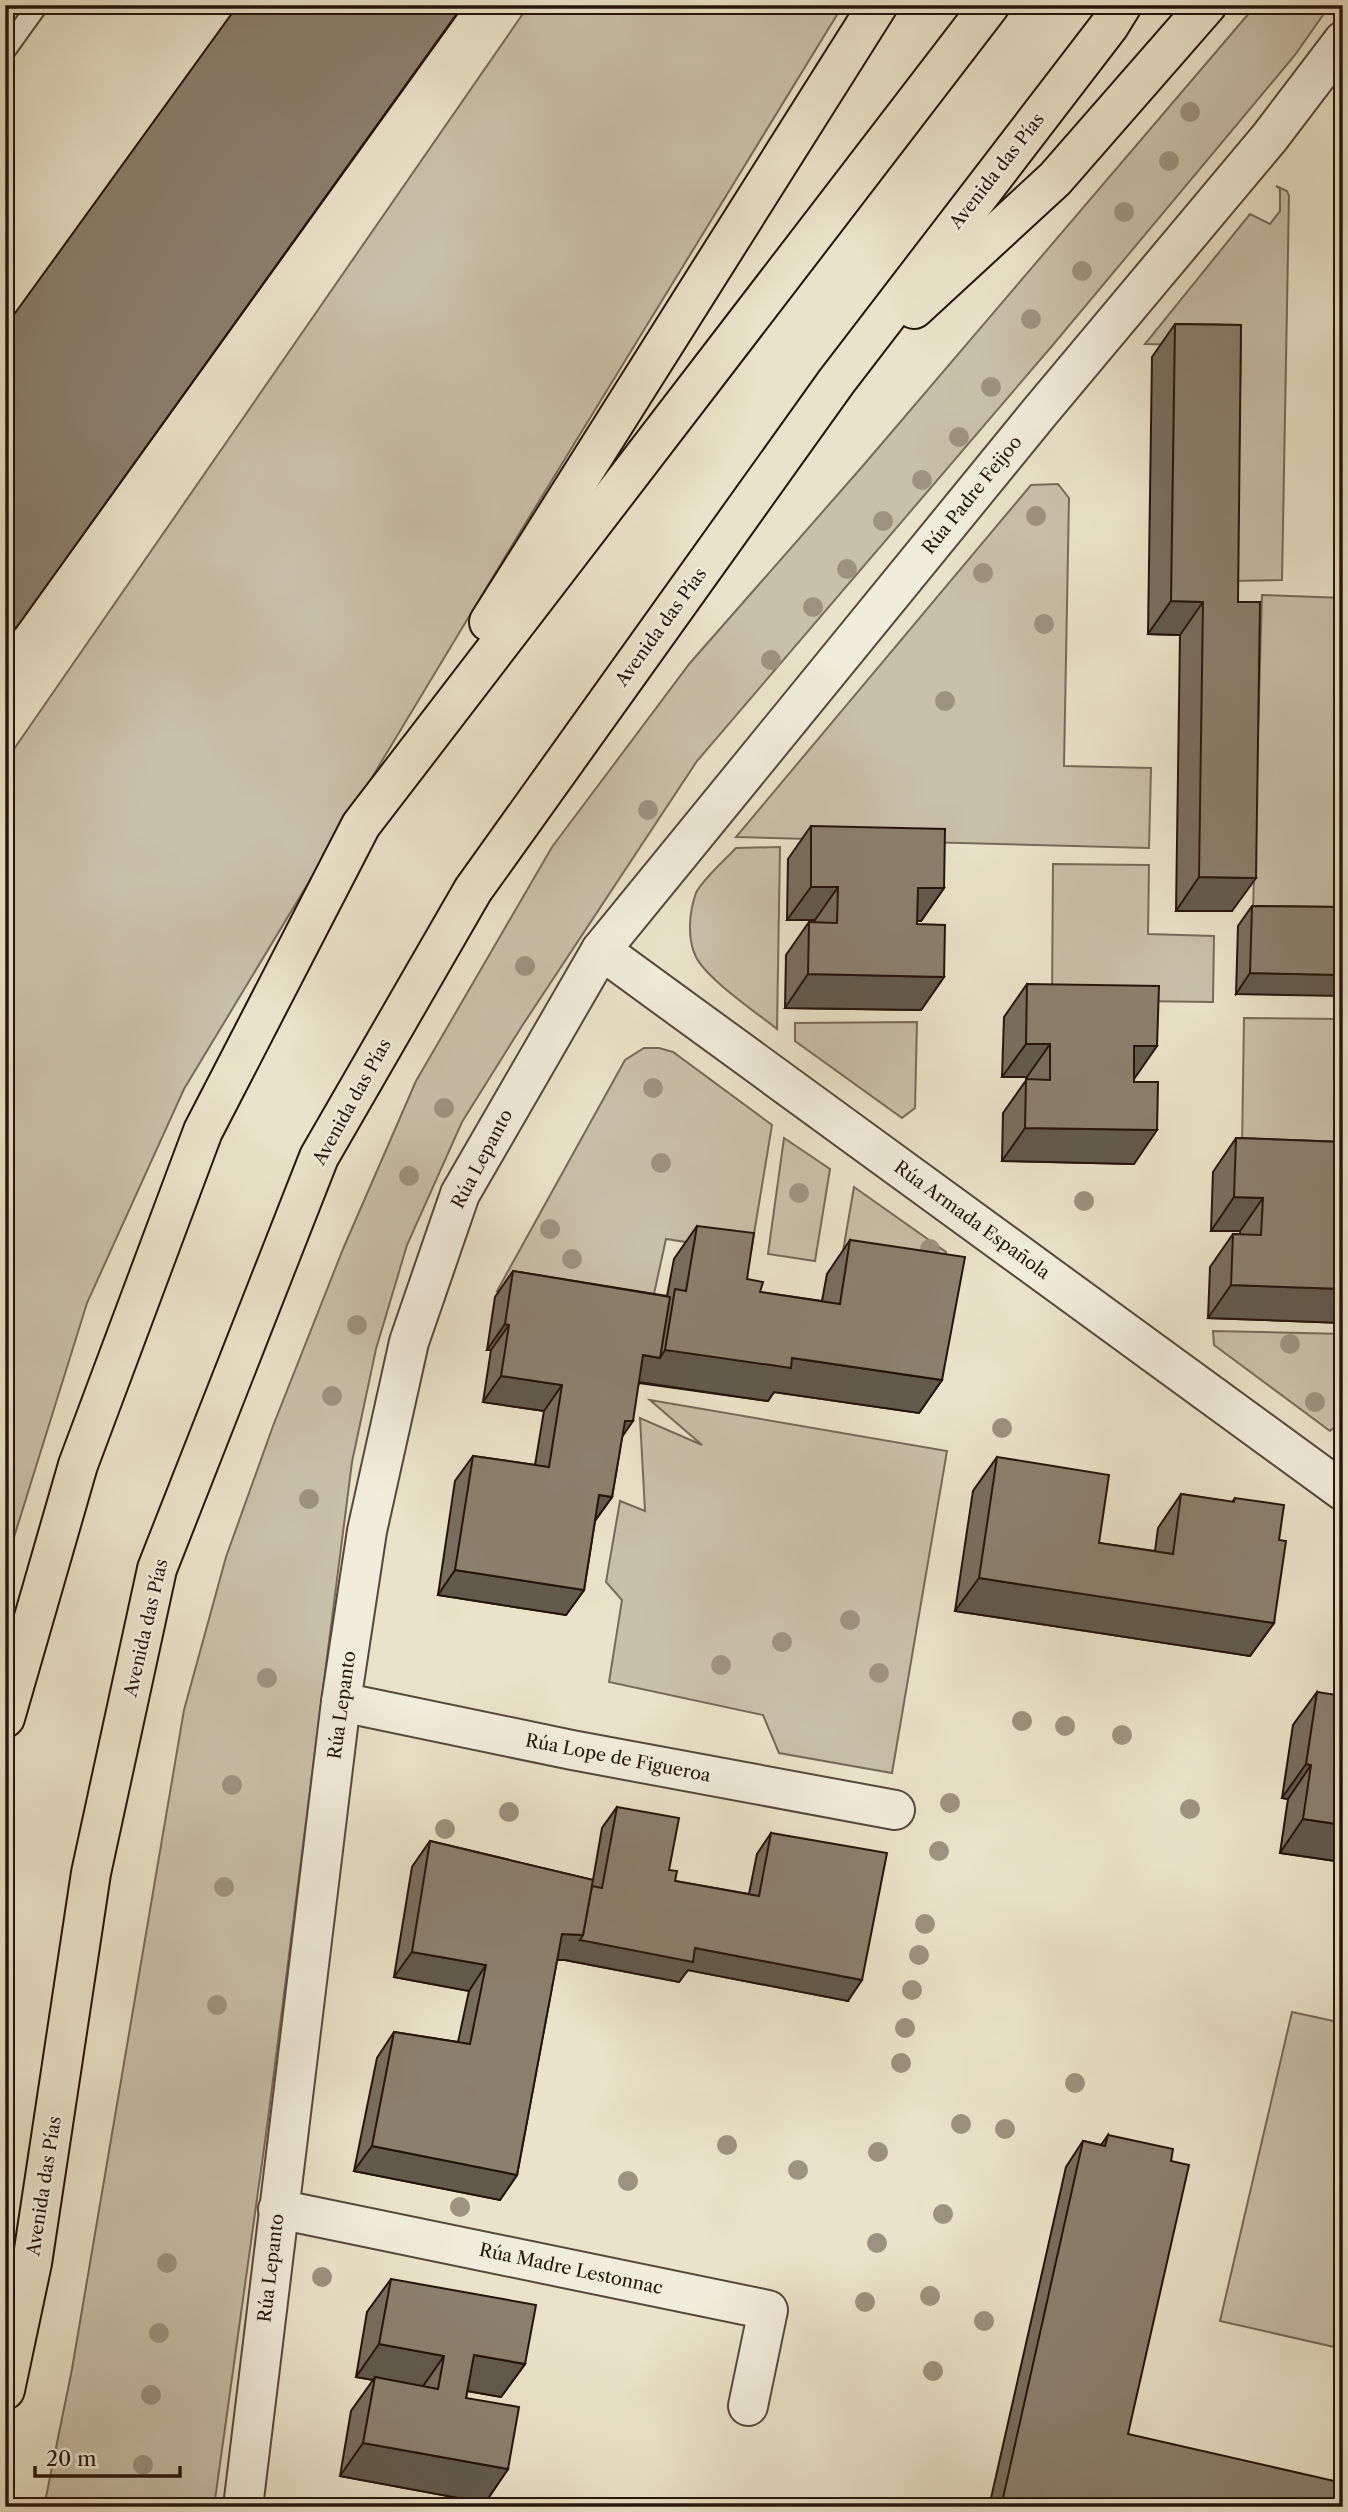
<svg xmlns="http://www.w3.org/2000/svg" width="1348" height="2512" viewBox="0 0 1348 2512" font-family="'Libre Caslon Text',serif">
<rect width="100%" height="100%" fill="#eae3c9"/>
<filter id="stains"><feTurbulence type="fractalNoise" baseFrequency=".00286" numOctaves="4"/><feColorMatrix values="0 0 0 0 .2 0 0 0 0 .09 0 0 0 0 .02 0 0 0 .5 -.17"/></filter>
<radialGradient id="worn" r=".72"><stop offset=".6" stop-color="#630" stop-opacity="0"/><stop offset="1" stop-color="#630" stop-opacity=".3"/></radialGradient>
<!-- green -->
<g fill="#c9c0a9" stroke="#776a5a" stroke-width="2">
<polygon points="529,5 843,5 511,547 184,1089 87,1303 5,1566 5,762"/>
<polygon points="1256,5 1330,5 1295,55 1052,346 697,761 522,1026 462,1122 407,1245 376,1349 352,1462 267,2127 214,2507 44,2507 72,2369 184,1710 226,1557 273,1426 343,1249 416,1081 552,847 690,663 861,468"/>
<polygon points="1276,186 1287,191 1289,196 1282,580 1230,581 1232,346 1145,344 1250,214 1270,224 1280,211 1280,189"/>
<polygon points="1058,484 1069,498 1064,766 1151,768 1149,848 736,837 1031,485"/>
<polygon points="1262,595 1343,598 1343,912 1253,910"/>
<path d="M780 847 777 1029C757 1013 707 979 696 957 687 939 689 912 696 893 702 880 725 860 736 848Z"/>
<polygon points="1053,864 1149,865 1148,934 1214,936 1213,1002 1052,1000"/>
<polygon points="1244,1018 1343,1019 1343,1151 1242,1149"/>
<polygon points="917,1022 915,1108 902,1118 795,1041 795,1023"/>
<polygon points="644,1048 659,1048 673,1052 772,1125 751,1252 666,1239 652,1303 497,1291 625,1060"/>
<polygon points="784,1138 830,1169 815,1261 768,1254"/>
<polygon points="854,1187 946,1252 942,1279 841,1263"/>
<polygon points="1213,1331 1343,1334 1343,1420 1330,1431 1214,1345"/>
<polygon points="650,1400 947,1451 892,1773 779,1753 763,1715 609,1682 622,1600 606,1582 620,1501 645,1511 640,1418 702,1445"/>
<polygon points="1292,2012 1343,2023 1343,2349 1220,2321"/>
</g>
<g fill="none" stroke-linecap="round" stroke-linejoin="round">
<defs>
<polyline id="service" points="5,51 38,5"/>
<g id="minor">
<polyline points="601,950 1343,1491"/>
<polyline points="341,1702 572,1750 895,1810"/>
<polyline points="278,2209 768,2310 748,2406"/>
<polyline points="243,2507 341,1702 367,1531 409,1342 460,1194 601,950 1039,413 1270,137 1343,41"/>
</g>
<g id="trunk">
<polyline points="914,309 1055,179 1207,5"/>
<polyline points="489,622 878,5"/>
<polyline points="5,1718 78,1465 203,1131 361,825 990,5"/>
<polyline points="5,2390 32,2263 91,1873 157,1569 319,1157 473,890 836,382 1109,26 1122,5"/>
</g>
</defs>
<!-- service casing -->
<use href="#service" stroke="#56483b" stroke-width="23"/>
<!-- minor casing -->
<use href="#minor" stroke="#56483b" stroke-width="42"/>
<!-- trunk casing -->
<use href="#trunk" stroke="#25140c" stroke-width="42"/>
<!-- service -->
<use href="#service" stroke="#f1eddc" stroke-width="19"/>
<!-- minor -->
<use href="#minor" stroke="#f1eddc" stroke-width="38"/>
<!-- trunk -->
<use href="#trunk" stroke="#eae3c9" stroke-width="38"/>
</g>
<!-- trees -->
<g fill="#9d927f">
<circle cx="1190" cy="112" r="10"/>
<circle cx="1169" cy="161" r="10"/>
<circle cx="1124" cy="212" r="10"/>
<circle cx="1082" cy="271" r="10"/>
<circle cx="1031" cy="319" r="10"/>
<circle cx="991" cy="387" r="10"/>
<circle cx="959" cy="437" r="10"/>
<circle cx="922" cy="480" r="10"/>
<circle cx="1036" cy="516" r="10"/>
<circle cx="883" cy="521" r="10"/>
<circle cx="847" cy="569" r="10"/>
<circle cx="983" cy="573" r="10"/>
<circle cx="813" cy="607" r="10"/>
<circle cx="1044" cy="624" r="10"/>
<circle cx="771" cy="660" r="10"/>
<circle cx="945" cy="701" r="10"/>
<circle cx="648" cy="810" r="10"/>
<circle cx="525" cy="966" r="10"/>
<circle cx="653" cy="1088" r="10"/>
<circle cx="444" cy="1108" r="10"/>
<circle cx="661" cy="1163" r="10"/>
<circle cx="409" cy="1176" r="10"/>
<circle cx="799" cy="1193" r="10"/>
<circle cx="1084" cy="1201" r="10"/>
<circle cx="550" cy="1229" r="10"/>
<circle cx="930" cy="1249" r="10"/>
<circle cx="572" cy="1259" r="10"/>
<circle cx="357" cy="1325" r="10"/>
<circle cx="1290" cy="1344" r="10"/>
<circle cx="332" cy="1396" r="10"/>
<circle cx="1315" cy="1402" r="10"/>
<circle cx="1002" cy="1428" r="10"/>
<circle cx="309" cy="1499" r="10"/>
<circle cx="850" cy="1620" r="10"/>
<circle cx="782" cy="1642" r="10"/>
<circle cx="721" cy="1665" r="10"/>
<circle cx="879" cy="1673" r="10"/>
<circle cx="267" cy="1678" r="10"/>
<circle cx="1022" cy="1721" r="10"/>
<circle cx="1065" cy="1726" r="10"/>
<circle cx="1122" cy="1735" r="10"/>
<circle cx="232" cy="1785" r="10"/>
<circle cx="950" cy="1803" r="10"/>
<circle cx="1190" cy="1809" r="10"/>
<circle cx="509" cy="1812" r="10"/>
<circle cx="445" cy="1829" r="10"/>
<circle cx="939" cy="1851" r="10"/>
<circle cx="224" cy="1887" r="10"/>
<circle cx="925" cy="1924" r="10"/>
<circle cx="919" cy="1955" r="10"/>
<circle cx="912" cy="1990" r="10"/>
<circle cx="217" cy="2005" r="10"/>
<circle cx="905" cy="2028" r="10"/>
<circle cx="901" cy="2063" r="10"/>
<circle cx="1075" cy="2083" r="10"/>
<circle cx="961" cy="2124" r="10"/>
<circle cx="1005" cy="2129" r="10"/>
<circle cx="727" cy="2145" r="10"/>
<circle cx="878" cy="2152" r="10"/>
<circle cx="798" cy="2170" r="10"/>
<circle cx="628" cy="2181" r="10"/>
<circle cx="460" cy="2207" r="10"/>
<circle cx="943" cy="2214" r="10"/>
<circle cx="877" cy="2243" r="10"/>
<circle cx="167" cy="2263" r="10"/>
<circle cx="322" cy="2277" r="10"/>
<circle cx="930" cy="2296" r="10"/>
<circle cx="865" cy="2302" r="10"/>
<circle cx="984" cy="2321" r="10"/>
<circle cx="159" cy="2333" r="10"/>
<circle cx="933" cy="2371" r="10"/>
<circle cx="151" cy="2395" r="10"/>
<circle cx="143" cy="2465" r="10"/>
</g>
<!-- wall -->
<g fill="#786e5f" stroke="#25140c" stroke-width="2">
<polygon points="464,5 5,643 5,327"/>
<polygon points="1175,324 1241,325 1232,911 1176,911 1180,635 1148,634 1152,357"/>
<polygon points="811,826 944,888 921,921 917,921 917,924 944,977 921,1010 785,1008 786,955 809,922 815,922 815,920 787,920 788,859"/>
<polygon points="1252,906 1343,907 1236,994 1238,926"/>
<polygon points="1027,984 1134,1079 1134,1164 1002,1161 1003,1113 1027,1079 1027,1077 1002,1077 1004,1017"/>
<polygon points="1236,1138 1343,1142 1343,1323 1208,1318 1210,1267 1233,1234 1240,1234 1240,1231 1211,1231 1213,1172"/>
<polygon points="697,1226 760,1292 822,1301 827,1274 850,1240 942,1380 919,1413 774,1392 768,1401 639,1383 622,1437 612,1497 595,1521 584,1590 566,1615 438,1595 455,1481 473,1456 535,1465 544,1411 483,1402 491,1350 487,1350 495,1297 513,1271 667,1296 674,1259"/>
<polygon points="997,1457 1099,1543 1155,1551 1158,1528 1181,1494 1232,1502 1235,1498 1279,1540 1274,1623 1250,1656 955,1611 973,1491"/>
<polygon points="1317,1692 1343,1862 1280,1853 1288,1799 1282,1798 1293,1725"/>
<polygon points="617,1807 669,1870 675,1881 749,1894 757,1854 771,1833 848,2001 688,1970 679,1982 565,1960 557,1960 517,2175 500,2200 354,2171 377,2058 394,2032 458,2042 469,1991 394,1977 412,1867 430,1841 593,1880 602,1828"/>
<polygon points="1108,2135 1128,2434 1343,2507 989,2507 1066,2167 1083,2141 1101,2145"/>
<polygon points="391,2279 525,2364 501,2397 467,2391 466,2398 508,2469 485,2503 340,2476 351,2411 373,2380 356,2377 367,2312"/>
</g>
<!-- shaded-wall -->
<g fill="#615a4d" stroke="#25140c" stroke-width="2">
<polygon points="1171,601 1203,602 1180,635 1148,634"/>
<polygon points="1199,877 1256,878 1232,911 1176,911"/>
<polygon points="811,887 838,887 815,920 787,920"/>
<polygon points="918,888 944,888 921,921 895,921"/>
<polygon points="1250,973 1343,975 1343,996 1236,994"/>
<polygon points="808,974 944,977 921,1010 785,1008"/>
<polygon points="1026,1044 1050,1044 1027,1077 1002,1077"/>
<polygon points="1134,1046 1157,1046 1134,1079"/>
<polygon points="1025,1128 1157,1130 1134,1164 1002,1161"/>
<polygon points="1234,1197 1263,1198 1240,1231 1211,1231"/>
<polygon points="1231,1285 1343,1289 1343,1323 1208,1318"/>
<polygon points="505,1324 509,1325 491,1350 487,1350"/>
<polygon points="665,1350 792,1358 942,1380 919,1413 774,1392 768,1401 625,1380 643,1355 660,1358"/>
<polygon points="501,1376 562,1385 544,1411 483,1402"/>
<polygon points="625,1421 633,1421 615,1447"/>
<polygon points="599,1495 612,1497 594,1522"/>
<polygon points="455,1570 584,1590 566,1615 438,1595"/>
<polygon points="979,1578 1274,1623 1250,1656 955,1611"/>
<polygon points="1306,1764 1311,1765 1288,1799 1282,1798"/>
<polygon points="1303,1819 1343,1825 1343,1862 1280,1853"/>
<polygon points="562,1934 583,1935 695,1948 862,1980 848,2001 688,1970 679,1982 565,1960 544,1960"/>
<polygon points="412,1952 486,1965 469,1991 394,1977"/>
<polygon points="372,2146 517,2175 500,2200 354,2171"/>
<polygon points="379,2344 444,2356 421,2389 375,2377 373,2380 356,2377"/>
<polygon points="474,2355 525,2364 501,2397 451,2388"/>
<polygon points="363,2443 508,2469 485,2503 340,2476"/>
</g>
<!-- building -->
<g fill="#8b806e" stroke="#25140c" stroke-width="2">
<polygon points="238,5 463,5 16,628 5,620 5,327"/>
<polygon points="1175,324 1241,325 1238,602 1260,602 1256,878 1199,877 1203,602 1171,601"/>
<polygon points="811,826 945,829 944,888 918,888 917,924 945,925 944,977 808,974 809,922 837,923 838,887 811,887"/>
<polygon points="1252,906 1343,907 1343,975 1250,973"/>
<polygon points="1027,984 1159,986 1157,1046 1134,1046 1134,1082 1158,1082 1157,1130 1025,1128 1026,1079 1050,1080 1050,1044 1026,1044"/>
<polygon points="1236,1138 1343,1142 1343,1289 1231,1285 1233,1234 1261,1235 1263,1198 1234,1197"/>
<polygon points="697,1226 754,1233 747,1279 763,1282 760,1292 840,1304 850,1240 965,1257 942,1380 792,1358 791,1368 665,1350 675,1289 686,1291"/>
<polygon points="513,1271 670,1297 660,1358 643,1355 633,1421 625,1421 612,1497 599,1495 584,1590 455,1570 473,1456 549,1467 562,1385 501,1376 509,1325 505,1324"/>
<polygon points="997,1457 1109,1475 1099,1543 1173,1554 1181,1494 1234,1502 1235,1498 1284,1505 1279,1540 1286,1541 1274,1623 979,1578"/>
<polygon points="1317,1692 1343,1696 1343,1825 1303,1819 1311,1765 1306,1764"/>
<polygon points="617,1807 679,1818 669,1870 677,1871 675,1881 759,1896 771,1833 887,1853 862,1980 695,1948 693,1962 580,1940 583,1935 592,1886 602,1888"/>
<polygon points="430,1841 593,1880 583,1935 562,1934 517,2175 372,2146 394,2032 470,2044 486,1965 412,1952"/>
<polygon points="1108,2135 1173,2149 1171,2161 1189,2165 1128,2434 1343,2483 1343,2507 1001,2507 1083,2141 1105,2146"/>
<polygon points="391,2279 536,2305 525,2364 474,2355 466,2398 519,2407 508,2469 363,2443 375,2377 438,2389 444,2356 379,2344"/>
<polygon points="631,2500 671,2507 630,2507"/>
</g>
<g text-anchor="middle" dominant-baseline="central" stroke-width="5" stroke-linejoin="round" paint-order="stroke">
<!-- street labels -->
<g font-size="18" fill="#25140c" stroke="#f1eddc">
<text transform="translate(997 171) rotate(-52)">Avenida das Pías</text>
<text transform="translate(972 495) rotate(-51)">Rúa Padre Feijoo</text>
<text transform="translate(661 627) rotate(-54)">Avenida das Pías</text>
<text transform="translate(352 1102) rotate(-61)">Avenida das Pías</text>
<text transform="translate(482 1159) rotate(-62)">Rúa Lepanto</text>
<text transform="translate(972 1220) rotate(36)">Rúa Armada Española</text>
<text transform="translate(146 1628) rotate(-77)">Avenida das Pías</text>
<text transform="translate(342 1705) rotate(-82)">Rúa Lepanto</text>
<text transform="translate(618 1758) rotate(11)">Rúa Lope de Figueroa</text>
<text transform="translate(44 2186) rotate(-81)">Avenida das Pías</text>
<text transform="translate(271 2268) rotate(-83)">Rúa Lepanto</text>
<text transform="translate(571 2269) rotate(12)">Rúa Madre Lestonnac</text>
</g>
</g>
<!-- margin -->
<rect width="1348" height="2512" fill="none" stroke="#eae3c9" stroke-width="28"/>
<rect x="7" y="7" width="1334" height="2498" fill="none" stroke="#25140c" stroke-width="3.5"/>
<rect x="14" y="14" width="1320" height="2484" fill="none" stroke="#25140c" stroke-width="2"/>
<!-- scale -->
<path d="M35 2466v10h145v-10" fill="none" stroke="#25140c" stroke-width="3.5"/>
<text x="46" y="2466" font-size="21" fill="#25140c" stroke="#f1eddc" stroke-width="5" paint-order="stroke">20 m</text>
<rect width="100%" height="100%" filter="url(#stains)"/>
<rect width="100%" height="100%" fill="url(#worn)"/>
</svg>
